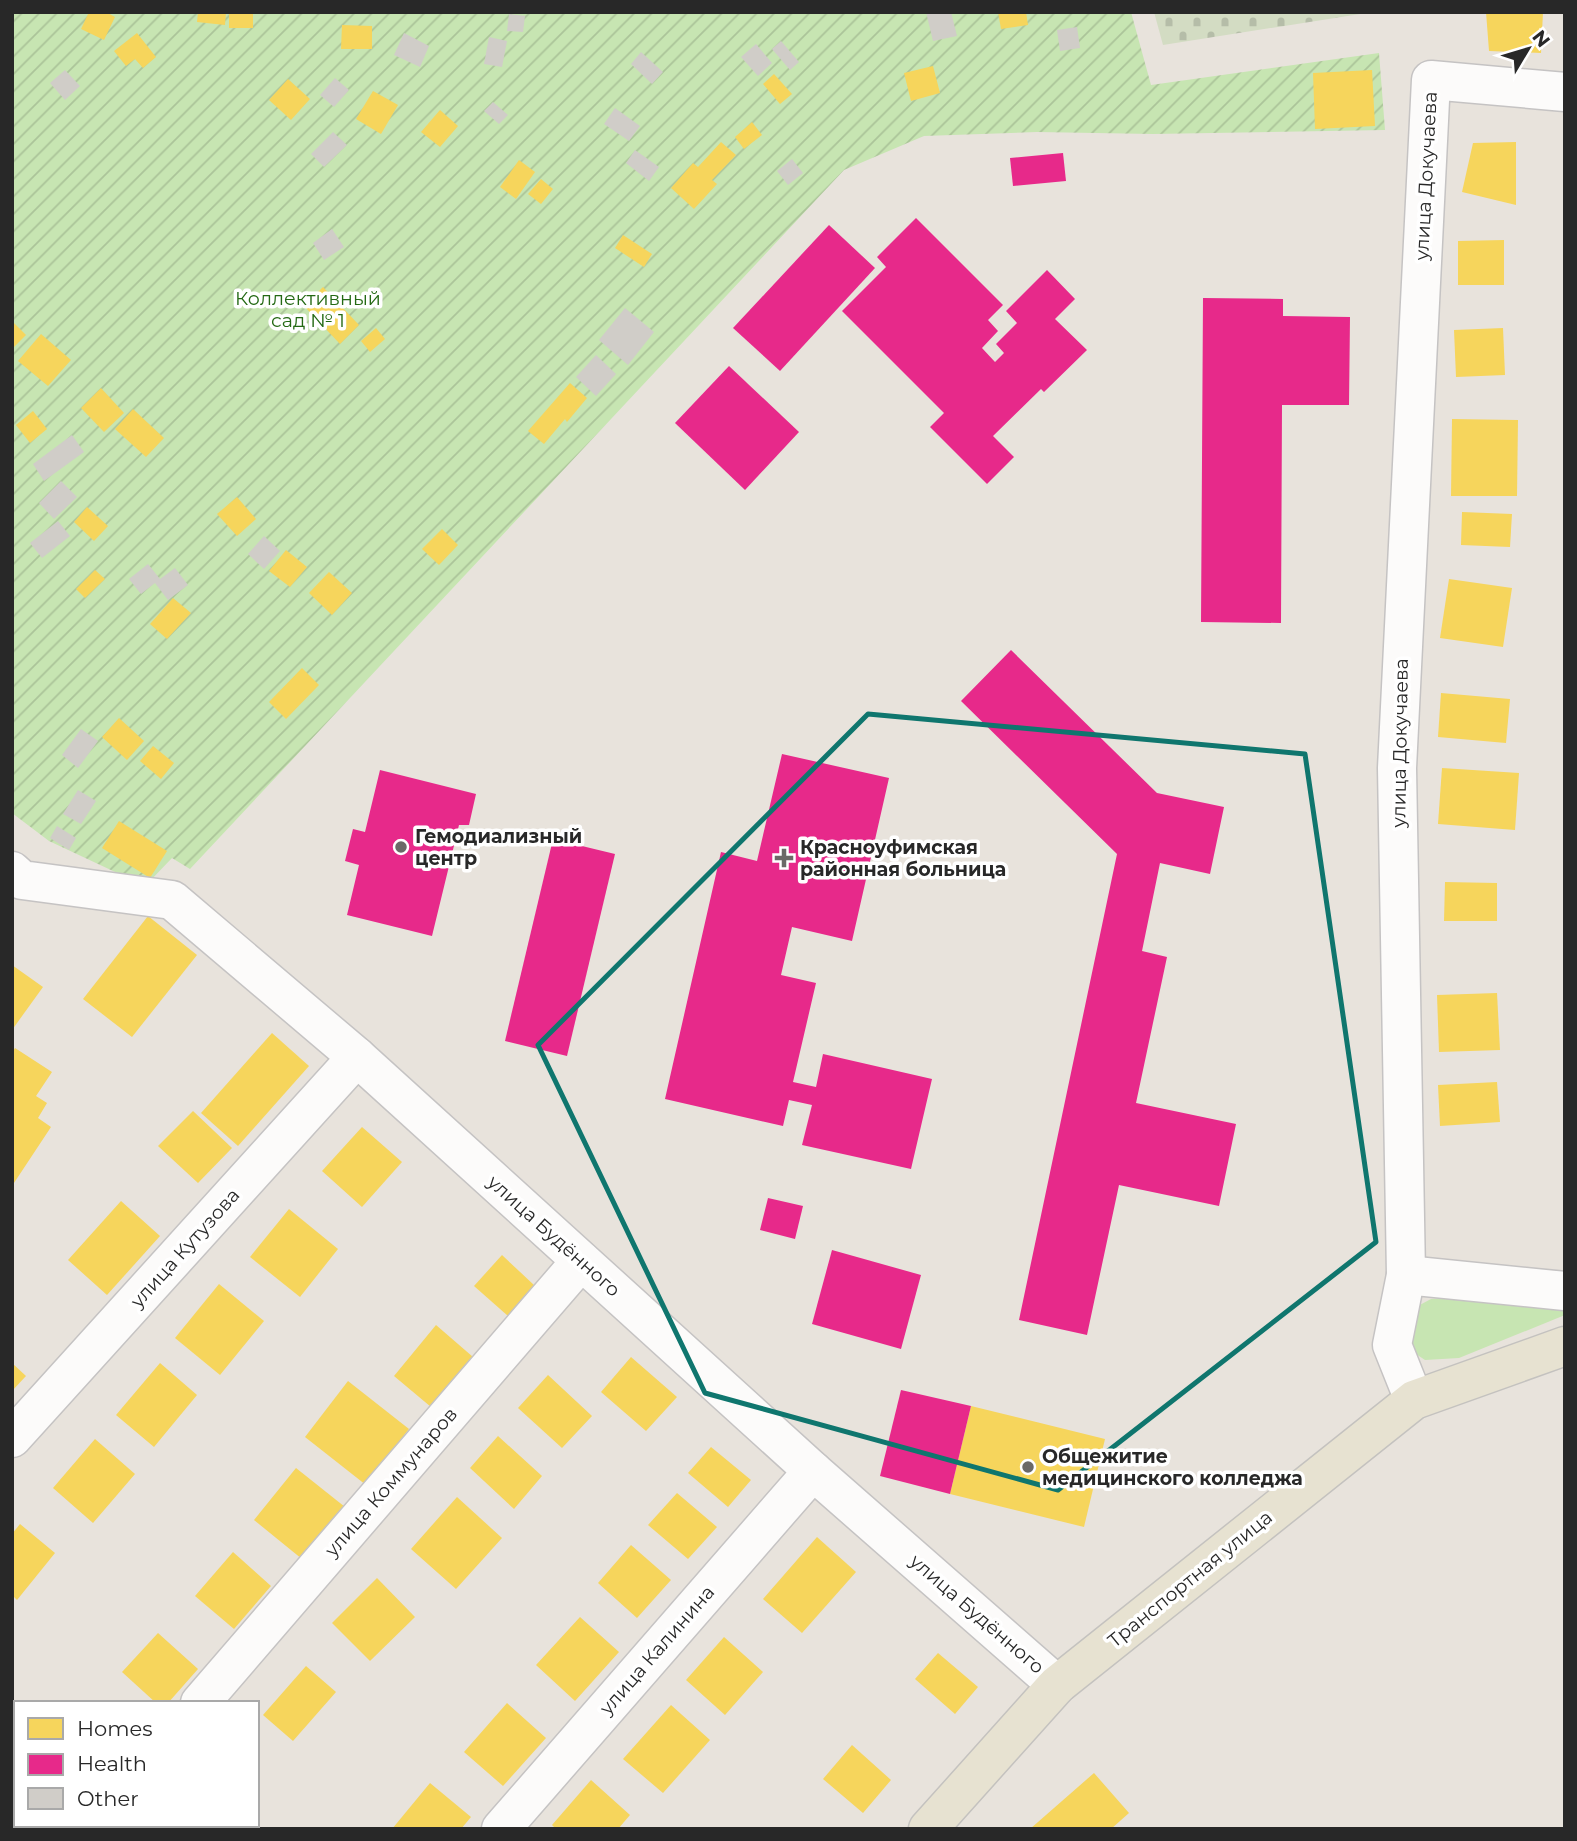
<svg xmlns="http://www.w3.org/2000/svg" width="1577" height="1841" viewBox="0 0 1577 1841" font-family="Montserrat,sans-serif">
<defs>
<pattern id="cemetery-stones" width="16" height="16" patternUnits="userSpaceOnUse" patternTransform="scale(1.75)"><rect width="16" height="16" fill="#d3dcc3"/><path d="M2 7V4a2 2 0 0 1 4 0v3zM10 15v-3a2 2 0 0 1 4 0v3z" fill="#b5bda8"/></pattern>
<pattern id="garden-furrows" width="10" height="10" patternUnits="userSpaceOnUse" patternTransform="scale(1.75)"><rect width="10" height="10" fill="#c7e5b2"/><path d="M-1 1l2-2M0 10L10 0M9 11l2-2" fill="none" stroke="#abc499"/></pattern>
</defs>
<rect width="100%" height="100%" fill="#e8e3dc"/>
<!-- grass -->
<polygon fill="#c7e5b2" points="1454,1297 1565,1307 1565,1315 1459,1358 1425,1360 1410,1350 1416,1307 1431,1299"/>
<!-- cemetery -->
<polygon fill="url(#cemetery-stones)" points="1154,12 1373,12 1163,45"/>
<!-- garden -->
<polygon fill="url(#garden-furrows)" points="12,12 1131,12 1151,85 1379,53 1385,130 1153,134 1037,132 924,136 844,170 190,869 172,858 145,886 49,841 12,813"/>
<!-- homes -->
<g fill="#f6d55c">
<polygon points="89,12 106,12 115,17 104,40 81,29"/>
<polygon points="198,12 226,12 225,25 197,22"/>
<rect x="229" y="12" width="24" height="16"/>
<polygon points="998,12 1026,12 1028,25 1001,29"/>
<polygon points="1486,12 1543,12 1541,53 1489,51"/>
<polygon points="342,25 372,26 372,49 341,49"/>
<polygon points="137,33 156,57 143,68 135,59 126,66 114,51"/>
<polygon points="933,66 940,93 911,101 904,73"/>
<polygon points="1372,70 1375,126 1315,129 1313,73"/>
<polygon points="774,74 792,94 780,104 763,84"/>
<polygon points="288,79 310,99 291,120 269,100"/>
<polygon points="373,91 398,105 381,134 356,119"/>
<polygon points="440,110 458,126 440,147 421,132"/>
<polygon points="752,122 762,135 744,149 735,137"/>
<polygon points="721,142 736,155 712,180 717,184 694,209 671,188 693,163 698,167"/>
<polygon points="1516,142 1516,205 1462,192 1473,143"/>
<polygon points="519,160 535,172 516,199 500,187"/>
<polygon points="541,179 553,189 541,204 528,194"/>
<polygon points="623,235 652,254 644,267 615,248"/>
<polygon points="1504,240 1504,285 1458,285 1458,241"/>
<polygon points="323,287 359,325 340,344 304,306"/>
<polygon points="12,321 26,335 12,349"/>
<polygon points="376,328 385,339 370,352 361,341"/>
<polygon points="1503,328 1505,375 1456,377 1454,330"/>
<polygon points="41,334 71,360 48,386 18,361"/>
<polygon points="570,383 587,398 567,422 565,419 544,444 528,431"/>
<polygon points="101,388 124,413 104,432 81,408"/>
<polygon points="133,409 164,438 146,457 115,429"/>
<polygon points="33,411 47,429 30,443 16,425"/>
<polygon points="1452,419 1518,420 1517,496 1451,496"/>
<polygon points="237,497 256,519 237,536 217,514"/>
<polygon points="87,507 108,526 94,541 74,522"/>
<polygon points="1462,512 1512,514 1510,547 1461,545"/>
<polygon points="442,529 458,545 439,565 422,549"/>
<polygon points="286,550 307,567 290,587 269,571"/>
<polygon points="95,570 105,579 85,598 76,589"/>
<polygon points="329,572 352,593 332,615 309,593"/>
<polygon points="1449,579 1512,588 1503,647 1440,638"/>
<polygon points="173,598 191,613 167,639 150,624"/>
<polygon points="302,668 319,685 286,719 269,702"/>
<polygon points="1441,693 1510,699 1506,743 1438,737"/>
<polygon points="119,718 144,741 127,760 102,737"/>
<polygon points="153,746 174,763 161,779 140,761"/>
<polygon points="1442,768 1519,773 1515,830 1438,824"/>
<polygon points="119,821 167,851 150,878 102,848"/>
<polygon points="1445,882 1497,883 1497,921 1444,921"/>
<polygon points="148,916 197,955 132,1037 83,999"/>
<polygon points="12,965 43,987 12,1030"/>
<polygon points="1497,993 1500,1050 1439,1052 1437,995"/>
<polygon points="272,1033 309,1066 238,1146 201,1113"/>
<polygon points="15,1048 52,1072 36,1096 47,1103 38,1118 51,1127 12,1186 12,1053"/>
<polygon points="1497,1082 1500,1122 1440,1126 1438,1085"/>
<polygon points="193,1111 232,1148 198,1183 158,1146"/>
<polygon points="362,1127 402,1162 362,1207 322,1171"/>
<polygon points="121,1201 160,1236 107,1295 68,1260"/>
<polygon points="289,1209 338,1249 300,1297 250,1257"/>
<polygon points="502,1255 535,1286 508,1316 474,1286"/>
<polygon points="219,1284 264,1321 220,1375 175,1338"/>
<polygon points="436,1325 473,1357 431,1407 394,1376"/>
<polygon points="631,1357 677,1397 646,1431 601,1392"/>
<polygon points="12,1363 26,1376 12,1391"/>
<polygon points="160,1363 197,1395 154,1447 116,1415"/>
<polygon points="548,1375 592,1416 562,1448 518,1408"/>
<polygon points="348,1381 409,1429 366,1485 305,1437"/>
<polygon points="971,1406 1105,1439 1084,1527 950,1494"/>
<polygon points="498,1436 542,1476 514,1509 470,1468"/>
<polygon points="95,1439 135,1474 93,1523 53,1488"/>
<polygon points="711,1447 751,1480 728,1507 688,1473"/>
<polygon points="296,1468 345,1507 302,1559 254,1520"/>
<polygon points="677,1493 717,1527 688,1559 648,1525"/>
<polygon points="457,1497 502,1538 456,1589 411,1549"/>
<polygon points="20,1524 55,1553 17,1600 12,1595 12,1534"/>
<polygon points="817,1537 856,1572 802,1633 763,1599"/>
<polygon points="631,1545 671,1580 637,1618 598,1583"/>
<polygon points="233,1552 271,1586 234,1629 195,1596"/>
<polygon points="377,1578 415,1617 370,1661 332,1623"/>
<polygon points="580,1617 619,1652 575,1701 536,1665"/>
<polygon points="158,1633 198,1669 168,1703 156,1703 122,1672"/>
<polygon points="724,1637 763,1672 725,1715 686,1680"/>
<polygon points="938,1653 978,1687 955,1714 915,1679"/>
<polygon points="306,1666 336,1692 293,1741 263,1715"/>
<polygon points="507,1703 546,1738 503,1786 464,1752"/>
<polygon points="671,1705 710,1740 663,1793 623,1759"/>
<polygon points="852,1745 891,1780 863,1813 823,1779"/>
<polygon points="1094,1773 1129,1813 1111,1829 1030,1829"/>
<polygon points="591,1780 630,1815 618,1829 556,1829 552,1825"/>
<polygon points="430,1783 471,1817 461,1829 392,1829"/>
</g>
<!-- health -->
<g fill="#e7298a">
<polygon points="1063,153 1066,181 1013,186 1010,158"/>
<polygon points="916,218 1003,305 988,320 998,331 982,348 995,362 1004,353 996,344 1017,323 1006,311 1047,270 1075,299 1055,319 1087,350 1044,392 1041,389 993,436 1014,457 987,484 930,427 944,413 842,311 886,267 877,257"/>
<polygon points="829,225 875,268 780,371 733,328"/>
<polygon points="1203,298 1283,299 1283,316 1350,317 1349,405 1282,405 1281,623 1201,622"/>
<polygon points="729,366 799,432 745,490 675,423"/>
<polygon points="1011,650 1157,793 1224,807 1210,874 1160,863 1142,951 1167,957 1136,1103 1236,1124 1219,1206 1119,1185 1087,1335 1019,1320 1117,854 961,701"/>
<polygon points="782,754 889,778 852,941 792,927 781,975 816,983 793,1082 816,1087 823,1054 932,1079 911,1169 802,1145 812,1105 789,1100 783,1126 665,1099 721,852 757,861"/>
<polygon points="380,770 476,794 469,825 459,825 432,936 347,915 359,865 345,861 353,829 365,832"/>
<polygon points="553,839 615,854 567,1056 505,1041"/>
<polygon points="768,1198 803,1206 795,1239 760,1230"/>
<polygon points="832,1250 921,1275 901,1349 812,1324"/>
<polygon points="901,1390 971,1406 950,1494 880,1476"/>
</g>
<!-- building -->
<g fill="#d0cdc8">
<polygon points="926,12 951,12 957,36 933,41"/>
<polygon points="509,14 525,16 523,32 507,31"/>
<polygon points="1077,27 1080,48 1060,51 1057,30"/>
<polygon points="404,33 429,46 420,67 394,55"/>
<polygon points="489,37 507,41 502,67 484,64"/>
<polygon points="781,41 799,62 790,70 772,49"/>
<polygon points="756,44 772,63 758,76 741,57"/>
<polygon points="641,52 663,72 652,84 631,64"/>
<polygon points="65,70 80,86 65,100 50,83"/>
<polygon points="335,78 349,90 334,107 320,95"/>
<polygon points="493,102 508,115 499,124 484,111"/>
<polygon points="615,108 640,126 629,141 604,124"/>
<polygon points="333,132 347,145 324,167 311,154"/>
<polygon points="635,150 659,167 649,181 626,163"/>
<polygon points="792,159 803,173 788,185 777,171"/>
<polygon points="332,229 344,247 324,260 313,243"/>
<polygon points="625,308 654,332 628,365 599,340"/>
<polygon points="596,355 616,374 596,396 576,377"/>
<polygon points="72,435 84,452 44,481 33,464"/>
<polygon points="61,481 77,497 54,519 39,503"/>
<polygon points="58,521 70,536 42,558 30,543"/>
<polygon points="264,536 280,551 264,569 248,554"/>
<polygon points="148,564 160,579 175,568 188,585 168,600 155,583 141,594 129,579"/>
<polygon points="81,729 98,741 78,768 62,755"/>
<polygon points="78,790 96,801 81,824 63,814"/>
<polygon points="57,826 76,838 69,850 50,838"/>
</g>
<g fill="none" stroke-linecap="round" stroke-linejoin="round">
<defs>
<g id="minor">
<polyline points="12,871 22,880 172,900 357,1057 813,1471 1057,1685"/>
<polyline points="1406,1275 1565,1291"/>
<polyline points="1414,1400 1392,1345 1406,1275 1397,768 1431,80 1565,92"/>
<polyline points="12,1438 357,1057"/>
<polyline points="200,1703 581,1261"/>
<polyline points="92,1829 95,1825"/>
<polyline points="501,1829 813,1471"/>
</g>
<polyline id="major" points="928,1829 1057,1685 1414,1400 1565,1346"/>
</defs>
<!-- minor casing -->
<use href="#minor" stroke="#c5c3c3" stroke-width="41"/>
<!-- major casing -->
<use href="#major" stroke="#c4c2bf" stroke-width="41"/>
<!-- minor -->
<use href="#minor" stroke="#fcfbfa" stroke-width="38"/>
<!-- major -->
<use href="#major" stroke="#e7e2d1" stroke-width="38"/>
</g>
<!-- marked area -->
<path fill="none" stroke="#0f766e" stroke-width="5" stroke-linejoin="round" d="M868 714 1305 754 1376 1242 1058 1490 705 1393 538 1045Z"/>
<!-- markers -->
<g fill="#6b6967" stroke="#fff" stroke-width="2.5">
<circle cx="401" cy="847" r="7"/>
<path d="M780.5 847.5h7v7h7v7h-7v7h-7v-7h-7v-7h7z"/>
<circle cx="1028" cy="1467" r="7"/>
</g>
<g text-anchor="middle" dominant-baseline="central" stroke-width="7" stroke-linejoin="round" paint-order="stroke">
<!-- street labels -->
<g font-size="19" fill="#282828" stroke="#fff">
<text transform="translate(1426 176) rotate(-87)">улица Докучаева</text>
<text transform="translate(1400 743) rotate(-89)">улица Докучаева</text>
<text transform="translate(554 1236) rotate(42)">улица Будённого</text>
<text transform="translate(185 1248) rotate(-48)">улица Кутузова</text>
<text transform="translate(391 1482) rotate(-49)">улица Коммунаров</text>
<text transform="translate(1190 1579) rotate(-39)">Транспортная улица</text>
<text transform="translate(977 1614) rotate(41)">улица Будённого</text>
<text transform="translate(657 1650) rotate(-49)">улица Калинина</text>
</g>
<!-- park labels -->
<g font-size="19" fill="#246914" stroke="#fff">
<text x="308" y="298">Коллективный<tspan x="308" dy="22">сад № 1</tspan></text>
</g>
<!-- poi labels -->
<g font-size="19" font-weight="bold" fill="#282828" stroke="#fff" text-anchor="start">
<text x="415" y="836">Гемодиализный<tspan x="415" dy="22">центр</tspan></text>
<text x="800" y="847">Красноуфимская<tspan x="800" dy="22">районная больница</tspan></text>
<text x="1042" y="1456">Общежитие<tspan x="1042" dy="22">медицинского колледжа</tspan></text>
</g>
</g>
<!-- border -->
<rect width="1577" height="1841" fill="none" stroke="#282828" stroke-width="28"/>
<!-- legend -->
<rect x="14" y="1701" width="245" height="126" fill="#ffffff" stroke="#a9a9a9" stroke-width="2"/>
<rect x="28" y="1718" width="35" height="21" fill="#f6d55c" stroke="#a9a9a9" stroke-width="2"/>
<text x="77" y="1736" font-size="21" fill="#282828">Homes</text>
<rect x="28" y="1754" width="35" height="21" fill="#e7298a" stroke="#a9a9a9" stroke-width="2"/>
<text x="77" y="1771" font-size="21" fill="#282828">Health</text>
<rect x="28" y="1788" width="35" height="21" fill="#d0cdc8" stroke="#a9a9a9" stroke-width="2"/>
<text x="77" y="1806" font-size="21" fill="#282828">Other</text>
<!-- north arrow -->
<g transform="translate(1528 49) rotate(52)" stroke="#ffffff" stroke-width="5" paint-order="stroke">
<path d="M0-5L12 26L0 18L-12 26Z" fill="#282828"/>
<text y="-10" font-size="19" font-weight="bold" text-anchor="middle" fill="#282828">N</text>
</g>
</svg>
